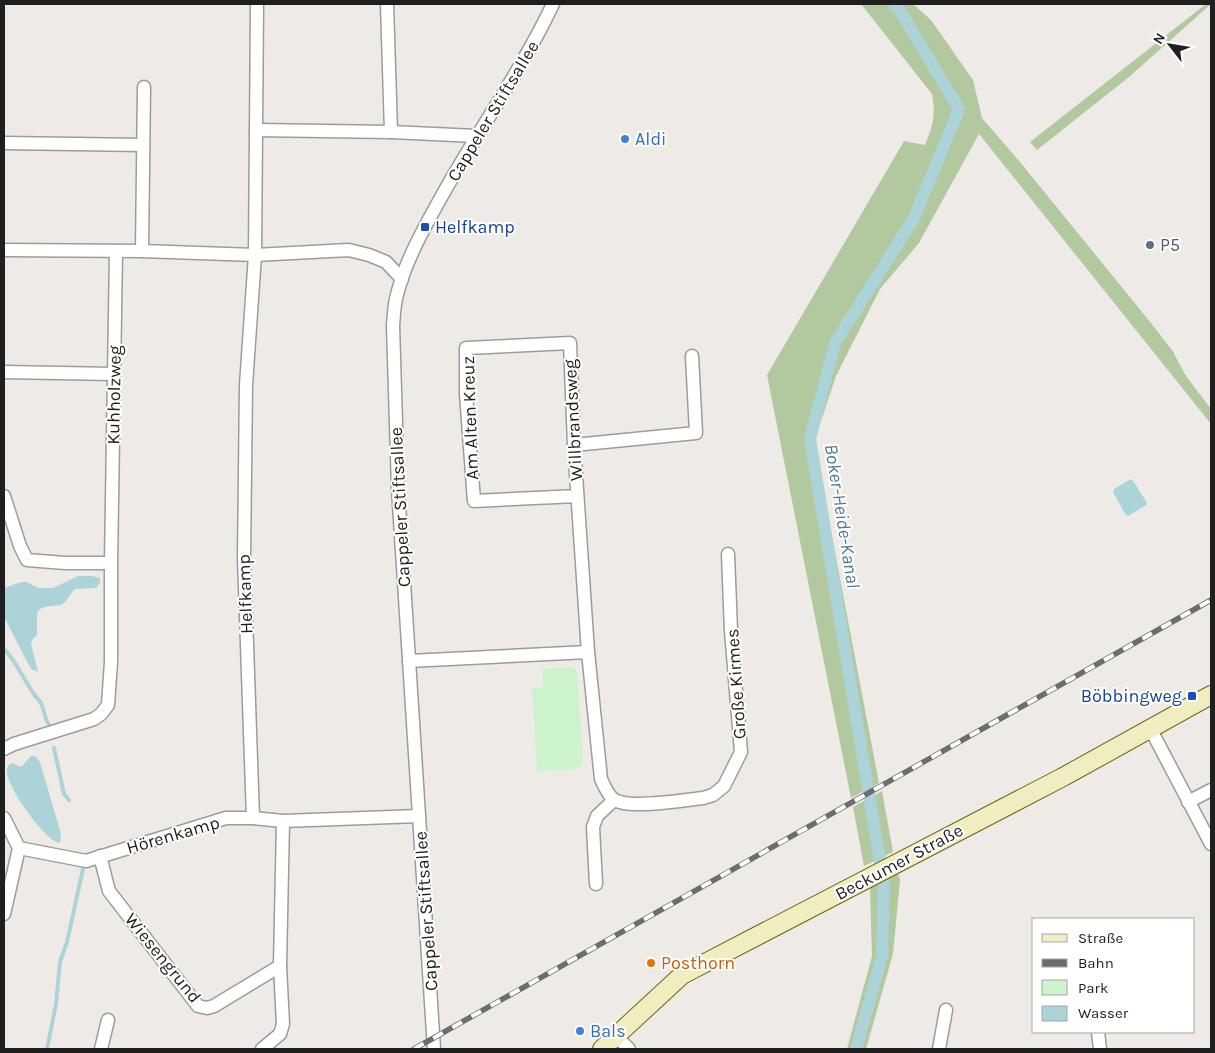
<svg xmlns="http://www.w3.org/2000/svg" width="1215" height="1053" viewBox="0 0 1215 1053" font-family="Karla,sans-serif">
<rect width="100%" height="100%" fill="#eeebe6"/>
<!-- forest -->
<g fill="#b2c9a0">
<path d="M861 4H913L931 20 973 80 982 118 1020 162 1151 323 1172 350 1186 376 1211 409V424L979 134 919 243 880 289 836 376 814 442 879 783 851 798 767 375 904 141 925 145C933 125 936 116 932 94Z"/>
<polygon points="1206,4 1211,4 1129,77 1037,150 1030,142"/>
<polygon points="882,791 893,852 864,866 853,807"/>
<polygon points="898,873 900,880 893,954 866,1049 847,1049 872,956 870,887"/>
</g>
<!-- park -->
<polygon fill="#ccf3c9" points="574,667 577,672 583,764 577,769 537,771 532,688 543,687 542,669"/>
<!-- water -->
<g fill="#acd3d7">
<polygon points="1131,479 1134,482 1147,503 1146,505 1128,516 1125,514 1113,492 1114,489"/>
<path d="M78 576H92L100 578V582L96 588 75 589C69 594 68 602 60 605 52 607 42 604 37 613V635L32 640 31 644 38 672 31 669 4 617V588L21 582H27L38 588H53Z"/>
<path d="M31 756H35L40 762 61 834 60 843C46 843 3 782 7 769 8 765 9 765 12 763L21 767Z"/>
</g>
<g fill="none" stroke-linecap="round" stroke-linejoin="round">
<!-- stream -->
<g stroke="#acd3d7" stroke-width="4">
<path d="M4 649C17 662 23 679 34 694 36 698 39 699 41 703 45 711 44 718 49 725"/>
<polyline points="54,748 64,794 69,800"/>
<polyline points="47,1049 56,1004 60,962 67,942 83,869"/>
</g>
<!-- canal -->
<polyline stroke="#acd3d7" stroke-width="12" points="856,1049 882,956 884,885 810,439 835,343 914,218 959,109 900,11 894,4"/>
<defs>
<g id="street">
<polyline points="387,4 391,132"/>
<polyline points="256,130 391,132 476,136"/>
<polyline points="4,143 143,145"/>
<polyline points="4,250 142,251 255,255 349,250 369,255 386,262 402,279"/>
<polyline points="142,251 144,87"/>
<polyline points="4,372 114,374"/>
<polyline points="574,445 696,433 692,356"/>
<polyline points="4,496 20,546 27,560 65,563 111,563"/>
<polyline points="577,496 474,501 466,394 466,348 570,343 574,445 588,652"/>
<path d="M409 661 588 652 601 779C604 786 607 793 613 799 627 810 684 800 703 798L713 795 724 786 741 752 731 631 728 554"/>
<polyline points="1150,728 1211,844"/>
<polyline points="4,749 14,744 94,719 101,714 108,705 111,662 111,563 116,252"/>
<polyline points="1188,802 1211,790"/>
<polyline points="4,818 19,848 4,914"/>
<polyline points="253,818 244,558 246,385 255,255 257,4"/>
<polyline points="19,848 86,861 226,818 253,818 283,821 419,816"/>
<polyline points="100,856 109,891 198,1006 207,1008 214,1006 280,966"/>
<polyline points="596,884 593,827 597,816 614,800"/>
<polyline points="1098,1032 1100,1049"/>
<polyline points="616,1036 629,1049"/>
<polyline points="101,1049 108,1020"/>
<polyline points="262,1049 280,1034 283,1024 280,966 283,821"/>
<path d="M434 1049 398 489 393 325C394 316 394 307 396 299 404 261 429 219 448 185 483 124 523 67 553 4"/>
<polyline points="939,1049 946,1010"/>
</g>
<polyline id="secondary" points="602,1049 682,975 1063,777 1211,695"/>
</defs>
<!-- street casing -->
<use href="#street" stroke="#9c9c9c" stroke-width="15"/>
<!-- secondary casing -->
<use href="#secondary" stroke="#696613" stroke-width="20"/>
<!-- street -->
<use href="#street" stroke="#fff" stroke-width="12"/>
<!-- secondary -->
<use href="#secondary" stroke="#f2edc1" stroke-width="18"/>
<defs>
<polyline id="rail" points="414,1049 1211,600"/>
</defs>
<!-- rail casing -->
<use href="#rail" stroke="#6d6d6d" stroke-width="5.5"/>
<!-- rail -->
<use href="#rail" stroke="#fff" stroke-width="4" stroke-dasharray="11" stroke-linecap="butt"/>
</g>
<!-- markers -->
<g fill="#3f7fe0" stroke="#fff" stroke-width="2">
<circle cx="625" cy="139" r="5"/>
<circle cx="580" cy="1031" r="5"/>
</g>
<g fill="#1a4fb4" stroke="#fff" stroke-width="2">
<rect x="420" y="222" width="10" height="10" rx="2.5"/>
<rect x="1187" y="691" width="10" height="10" rx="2.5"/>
</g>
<circle fill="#5c6f8a" stroke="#fff" stroke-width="2" cx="1150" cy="245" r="5"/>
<circle fill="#e8710a" stroke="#fff" stroke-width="2" cx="651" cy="963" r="5"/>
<g text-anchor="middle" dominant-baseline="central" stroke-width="4" stroke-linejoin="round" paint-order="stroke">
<!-- street labels -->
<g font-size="18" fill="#1f1f1f" stroke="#fff">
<text transform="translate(493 111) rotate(-59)">Cappeler Stiftsallee</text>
<text transform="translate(114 395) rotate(-89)">Kuhholzweg</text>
<text transform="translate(470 418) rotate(-92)">Am Alten Kreuz</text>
<text transform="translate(573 420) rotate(-93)">Willbrandsweg</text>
<text transform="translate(400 507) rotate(-93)">Cappeler Stiftsallee</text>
<text transform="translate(245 594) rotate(-92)">Helfkamp</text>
<text transform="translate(736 684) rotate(-94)">Große Kirmes</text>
<text transform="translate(173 835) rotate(-16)">Hörenkamp</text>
<text transform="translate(899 862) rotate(-28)">Beckumer Straße</text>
<text transform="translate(426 911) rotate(-94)">Cappeler Stiftsallee</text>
<text transform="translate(163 958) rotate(51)">Wiesengrund</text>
</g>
<!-- shop labels -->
<g font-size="18" fill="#366cbe" stroke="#fff" text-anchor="start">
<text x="635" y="139">Aldi</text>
<text x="590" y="1031">Bals</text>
</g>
<!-- transit labels -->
<g font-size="18" fill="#164399" stroke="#fff" text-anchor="start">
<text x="435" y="227">Helfkamp</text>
<text x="1182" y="696" text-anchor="end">Böbbingweg</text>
</g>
<!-- service labels -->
<g font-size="18" fill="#4e5e75" stroke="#fff" text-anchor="start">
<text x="1160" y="245">P5</text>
</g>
<!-- food labels -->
<g font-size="18" fill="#c56008" stroke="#fff" text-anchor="start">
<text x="661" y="963">Posthorn</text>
</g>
<!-- water labels -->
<g font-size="19" font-style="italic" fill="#507c94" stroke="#fff">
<text transform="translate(842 516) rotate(81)">Boker-Heide-Kanal</text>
</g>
</g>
<!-- border -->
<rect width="1215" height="1053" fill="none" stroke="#1f1f1f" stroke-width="10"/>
<!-- legend -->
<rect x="1032" y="918" width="162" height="115" fill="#ffffff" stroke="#a5a5a5"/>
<rect x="1042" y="934" width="25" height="8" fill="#f2edc1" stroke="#a5a5a5"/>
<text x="1078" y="943" font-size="15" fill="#1f1f1f">Straße</text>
<rect x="1042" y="959" width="25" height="8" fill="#6d6d6d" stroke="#a5a5a5"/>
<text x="1078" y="968" font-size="15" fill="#1f1f1f">Bahn</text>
<rect x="1042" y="980" width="25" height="15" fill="#ccf3c9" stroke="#a5a5a5"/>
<text x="1078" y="993" font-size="15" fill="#1f1f1f">Park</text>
<rect x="1042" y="1006" width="25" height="15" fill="#acd3d7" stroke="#a5a5a5"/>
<text x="1078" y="1018" font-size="15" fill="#1f1f1f">Wasser</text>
<!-- north arrow -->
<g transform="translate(1170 45) rotate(301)" stroke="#ffffff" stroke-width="4" paint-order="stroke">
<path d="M0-4L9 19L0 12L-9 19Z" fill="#1f1f1f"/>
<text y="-8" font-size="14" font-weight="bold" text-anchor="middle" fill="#1f1f1f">N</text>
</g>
</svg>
